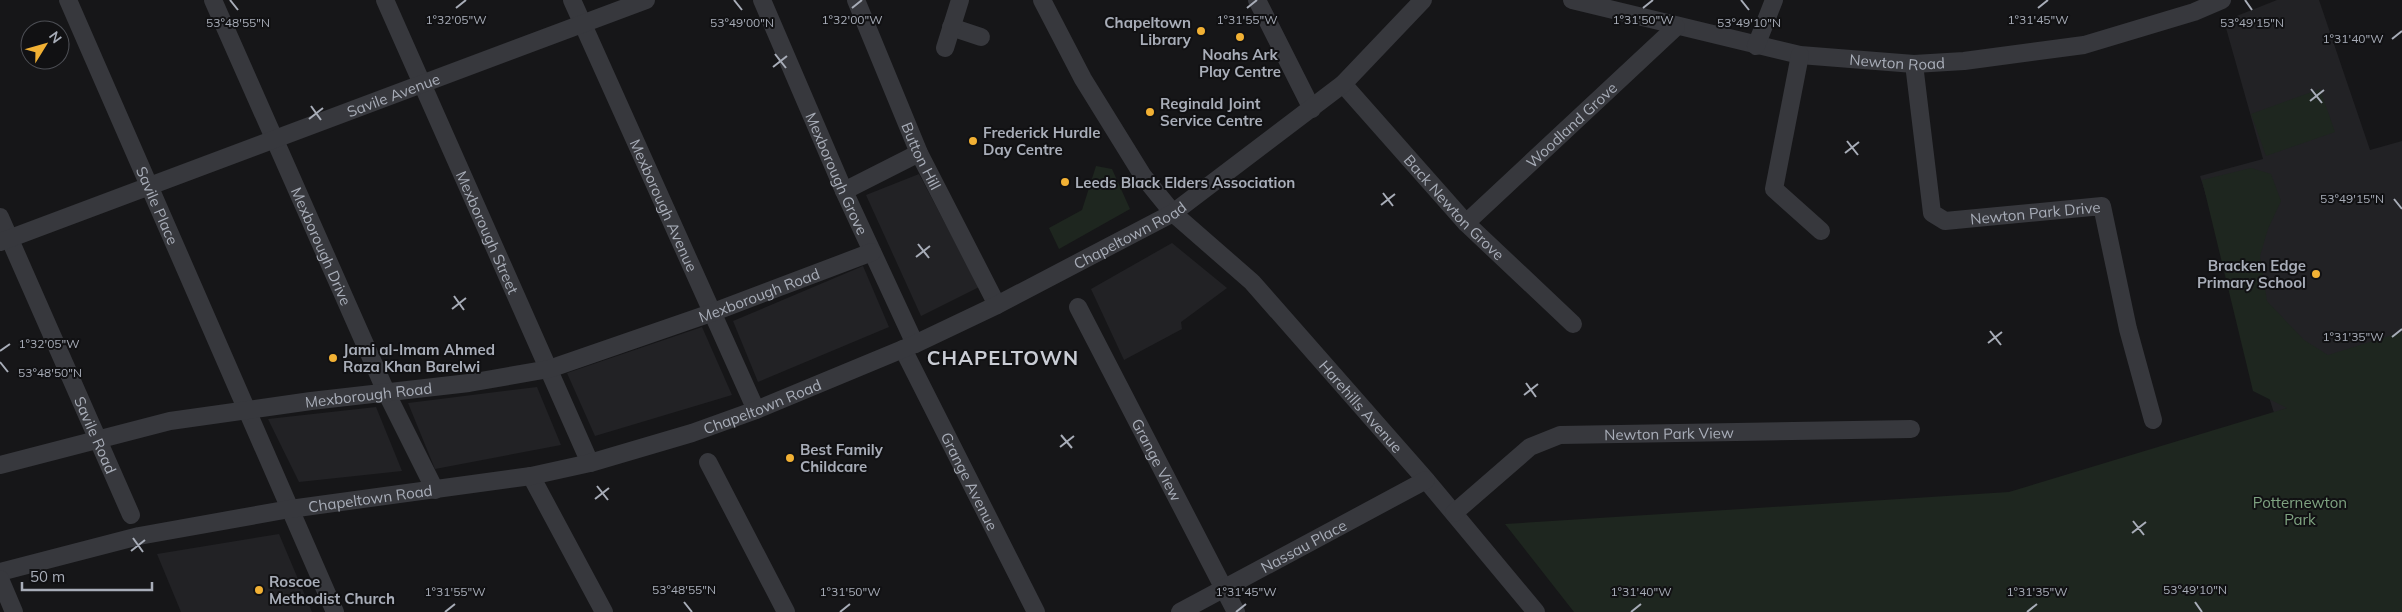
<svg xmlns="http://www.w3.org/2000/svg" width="2402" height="612" viewBox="0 0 2402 612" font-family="Mulish,sans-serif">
<rect width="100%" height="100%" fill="#161618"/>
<!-- built -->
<g fill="#222225">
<polygon points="2277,0 2319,0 2370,150 2402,141 2402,368 2274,413 2200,176 2263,159 2224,21"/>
<polygon points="919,174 979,287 921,316 866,195"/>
<polygon points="1172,243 1227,288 1181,322 1182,329 1124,360 1091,289"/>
<polygon points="863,266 889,327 758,382 733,321"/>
<polygon points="702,327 732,395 595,436 567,373"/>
<polygon points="537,387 561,445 435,469 408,403"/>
<polygon points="376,407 402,471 299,482 268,419"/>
<polygon points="279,534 312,612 181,612 157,554"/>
</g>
<!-- green -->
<g fill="#1e261f">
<polygon points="2320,89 2335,132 2266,156 2251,114"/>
<polygon points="1096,166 1112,169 1130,209 1059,249 1049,228 1082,210"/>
<polygon points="2251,168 2271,174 2281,201 2268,229 2260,256 2267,301 2304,340 2328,355 2402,332 2402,612 1574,612 1505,524 2009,492 2287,408 2253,391 2202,180"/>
</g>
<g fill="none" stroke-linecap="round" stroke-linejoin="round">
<!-- minor -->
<g stroke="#37383d" stroke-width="18">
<path id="s1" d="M68 0 335 612"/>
<path id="s2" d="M213 0 387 394 435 490"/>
<path id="s3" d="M385 0 590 463"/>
<path id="s4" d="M572 0 756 410"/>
<path id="s5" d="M762 0 844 191 915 344"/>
<path id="s6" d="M856 0 919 153 997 305"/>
<path id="s7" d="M1042 0 1083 79 1143 176 1173 213 1252 282 1426 480 1536 612"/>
<polyline points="1257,0 1312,109"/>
<path id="s8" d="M1572 0 1800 55 1914 64 1964 61 2084 45 2194 12 2222 0"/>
<polyline points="951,27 981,37"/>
<polyline points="1756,46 1774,0"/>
<polyline points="945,48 960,0"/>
<polyline points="1800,55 1774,189 1821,231"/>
<path id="s9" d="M1914 64 1932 213 1945 221 2102 206 2128 329 2153 420"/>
<path id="s10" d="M1343 84 1466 223 1573 324"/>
<polyline points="844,191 919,153"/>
<path id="s11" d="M0 217 131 515"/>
<path id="s12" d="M1466 223 1676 27"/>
<path id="s13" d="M0 242 646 0"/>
<path id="s14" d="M1078 307 1236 612"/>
<path id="s15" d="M903 349 1036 612"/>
<polyline points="708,462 786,612"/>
<path id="s16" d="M0 465 170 421 311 401 469 383 549 369 711 313 872 252"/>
<polyline points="531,476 604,612"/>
<path id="s17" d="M1454 513 1530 447 1560 435 1911 429"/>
<path id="s18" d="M0 572 139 536 290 509 531 476 590 463 692 433 756 410 915 344 997 305 1173 213 1343 84 1423 0"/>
<polyline points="0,579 14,612"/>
<path id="s19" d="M1180 612 1426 480"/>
</g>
</g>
<!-- ticks -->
<path fill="none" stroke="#a8adb8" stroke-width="2" d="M230 0 238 10M734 0 742 10M1741 0 1749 10M2245 0 2252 10M456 8 466 0M852 8 862 0M1247 8 1257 0M1643 8 1653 0M2038 8 2048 0M2392 39 2402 31M775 54 786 68M773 67 787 56M2311 89 2322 103M2310 101 2324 90M311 106 321 120M309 119 323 108M1847 141 1858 155M1845 153 1859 142M1383 193 1393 206M2394 199 2402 209M1381 205 1395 194M918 244 929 258M916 257 930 246M454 296 464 310M452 309 466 298M1990 331 2001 345M2392 337 2402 329M1988 343 2002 332M0 351 10 344M0 362 8 372M1526 383 1536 397M1524 395 1538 384M1061 435 1072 448M1060 447 1074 436M597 486 608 500M595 499 609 488M2133 521 2144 535M2132 533 2146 522M133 538 143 552M131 551 145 540M684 602 692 612M2195 602 2202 612M445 612 455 604M840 612 850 604M1236 612 1246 604M1631 612 1641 604M2027 612 2037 604"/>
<!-- markers -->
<g fill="#f2b134" stroke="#111113" stroke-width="2">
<circle cx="1201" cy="31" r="5"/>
<circle cx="1240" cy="37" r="5"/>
<circle cx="1150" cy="112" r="5"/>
<circle cx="973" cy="141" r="5"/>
<circle cx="1065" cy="182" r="5"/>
<circle cx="2316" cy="274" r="5"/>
<circle cx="333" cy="358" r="5"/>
<circle cx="790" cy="458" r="5"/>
<circle cx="259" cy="590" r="5"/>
</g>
<g text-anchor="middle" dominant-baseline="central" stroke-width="4" stroke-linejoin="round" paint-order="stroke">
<!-- poi labels -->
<g font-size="15" font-weight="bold" fill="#a8adb8" stroke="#111113" text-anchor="start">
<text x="1191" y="22" text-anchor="end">Chapeltown<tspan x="1191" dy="17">Library</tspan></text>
<text x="1240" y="54" text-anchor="middle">Noahs Ark<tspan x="1240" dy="17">Play Centre</tspan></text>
<text x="1160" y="103">Reginald Joint<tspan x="1160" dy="17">Service Centre</tspan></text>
<text x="983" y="132">Frederick Hurdle<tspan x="983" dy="17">Day Centre</tspan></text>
<text x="1075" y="182">Leeds Black Elders Association</text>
<text x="2306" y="265" text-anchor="end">Bracken Edge<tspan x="2306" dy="17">Primary School</tspan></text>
<text x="343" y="349">Jami al-Imam Ahmed<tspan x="343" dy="17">Raza Khan Barelwi</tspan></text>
<text x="800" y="449">Best Family<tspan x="800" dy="17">Childcare</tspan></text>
<text x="269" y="581">Roscoe<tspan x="269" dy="17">Methodist Church</tspan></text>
</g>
<!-- street labels -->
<g font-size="15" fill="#a8adb8" stroke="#111113">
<text stroke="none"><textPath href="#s8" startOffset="332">Newton Road</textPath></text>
<text stroke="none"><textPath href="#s13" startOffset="420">Savile Avenue</textPath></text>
<text stroke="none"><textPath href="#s12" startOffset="144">Woodland Grove</textPath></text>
<text stroke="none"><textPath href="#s6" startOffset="169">Button Hill</textPath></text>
<text stroke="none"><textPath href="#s5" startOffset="189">Mexborough Grove</textPath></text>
<text stroke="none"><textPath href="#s1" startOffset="224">Savile Place</textPath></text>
<text stroke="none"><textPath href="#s4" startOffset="225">Mexborough Avenue</textPath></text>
<text stroke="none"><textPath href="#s10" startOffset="166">Back Newton Grove</textPath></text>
<text stroke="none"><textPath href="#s9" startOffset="256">Newton Park Drive</textPath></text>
<text stroke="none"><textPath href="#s3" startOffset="254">Mexborough Street</textPath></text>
<text stroke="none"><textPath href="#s18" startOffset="1188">Chapeltown Road</textPath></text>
<text stroke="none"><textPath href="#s2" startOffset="269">Mexborough Drive</textPath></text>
<text stroke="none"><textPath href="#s16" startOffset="781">Mexborough Road</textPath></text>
<text stroke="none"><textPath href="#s16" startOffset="376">Mexborough Road</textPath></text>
<text stroke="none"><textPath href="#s18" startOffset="782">Chapeltown Road</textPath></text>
<text stroke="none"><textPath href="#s7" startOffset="521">Harehills Avenue</textPath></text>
<text stroke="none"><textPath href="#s17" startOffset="242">Newton Park View</textPath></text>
<text stroke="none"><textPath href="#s11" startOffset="238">Savile Road</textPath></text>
<text stroke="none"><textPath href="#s14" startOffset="172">Grange View</textPath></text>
<text stroke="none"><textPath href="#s15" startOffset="148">Grange Avenue</textPath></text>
<text stroke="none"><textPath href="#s18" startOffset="378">Chapeltown Road</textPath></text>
<text stroke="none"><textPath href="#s19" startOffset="140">Nassau Place</textPath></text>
</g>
<!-- park labels -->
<g font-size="15" fill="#7fa381" stroke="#111113">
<text x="2300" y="502">Potternewton<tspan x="2300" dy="17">Park</tspan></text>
</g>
<!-- district labels -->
<g font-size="20" font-weight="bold" letter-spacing="1" fill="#c9ccd4" stroke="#111113">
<text x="1003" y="357">CHAPELTOWN</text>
</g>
</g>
<g font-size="12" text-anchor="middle" fill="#a8adb8" stroke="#111113" stroke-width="4" stroke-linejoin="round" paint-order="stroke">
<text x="456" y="24">1°32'05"W</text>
<text x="852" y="24">1°32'00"W</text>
<text x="1247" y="24">1°31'55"W</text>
<text x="1643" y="24">1°31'50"W</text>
<text x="2038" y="24">1°31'45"W</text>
<text x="238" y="27">53°48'55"N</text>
<text x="742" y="27">53°49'00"N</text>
<text x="1749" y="27">53°49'10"N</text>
<text x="2252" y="27">53°49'15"N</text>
<text x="2353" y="43">1°31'40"W</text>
<text x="2352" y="203">53°49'15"N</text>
<text x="2353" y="341">1°31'35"W</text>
<text x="49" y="348">1°32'05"W</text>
<text x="50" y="377">53°48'50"N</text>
<text x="684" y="594">53°48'55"N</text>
<text x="2195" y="594">53°49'10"N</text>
<text x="455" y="596">1°31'55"W</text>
<text x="850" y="596">1°31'50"W</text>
<text x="1246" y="596">1°31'45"W</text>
<text x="1641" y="596">1°31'40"W</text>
<text x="2037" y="596">1°31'35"W</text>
</g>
<!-- north arrow -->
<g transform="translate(45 45) rotate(53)"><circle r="24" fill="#111113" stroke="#4d4f55"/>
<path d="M0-4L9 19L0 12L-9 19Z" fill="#f2b134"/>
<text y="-8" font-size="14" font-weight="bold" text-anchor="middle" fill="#a8adb8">N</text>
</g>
<!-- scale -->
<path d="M22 582v8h130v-8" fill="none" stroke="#a8adb8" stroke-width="2.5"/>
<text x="30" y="582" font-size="15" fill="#a8adb8" stroke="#111113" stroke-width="4" paint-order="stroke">50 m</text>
</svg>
